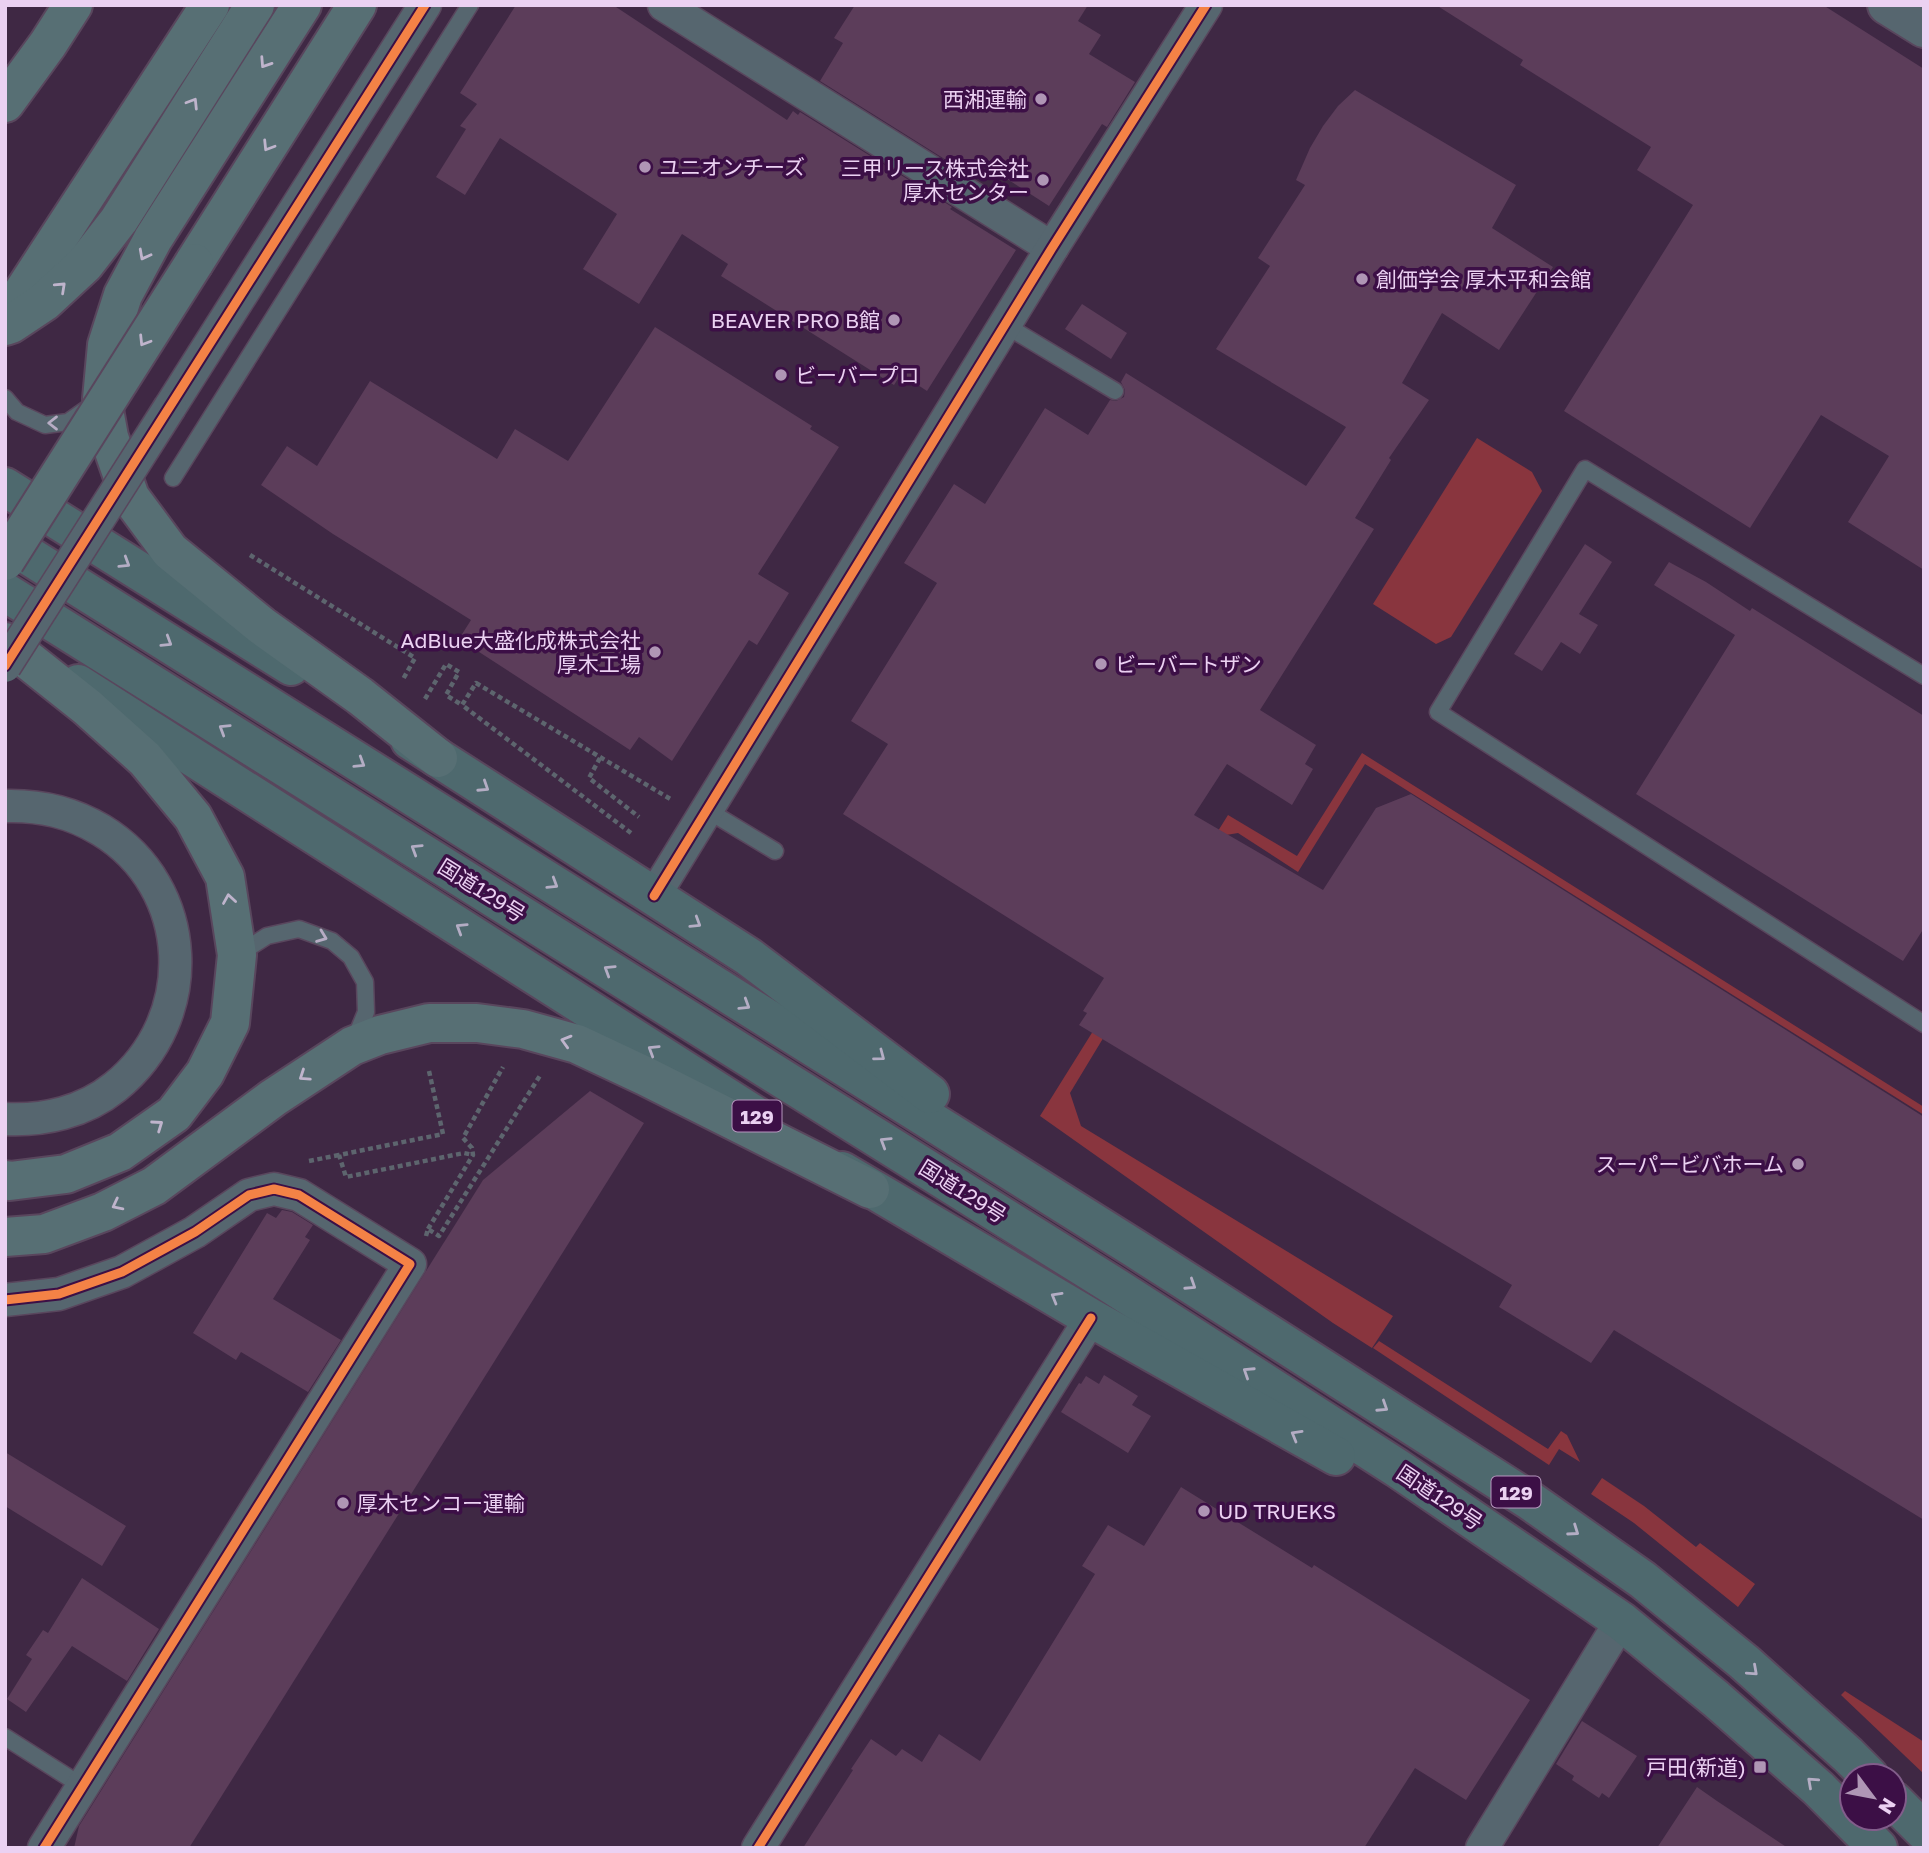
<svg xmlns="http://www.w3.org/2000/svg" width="1929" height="1853" viewBox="0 0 1929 1853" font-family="'Golos Text','Noto Sans JP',sans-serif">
<rect width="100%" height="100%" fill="#3f2844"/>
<!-- green -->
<g fill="#89353e">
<polygon points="1477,438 1532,472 1542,491 1451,637 1436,644 1373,604"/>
<polygon points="1362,753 1924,1107 1924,1115 1365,764 1298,872 1238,833 1226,835 1070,1093 1081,1126 1393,1316 1372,1348 1333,1323 1040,1116 1228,815 1297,856"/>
<polygon points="1379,1341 1548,1449 1561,1431 1567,1435 1580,1462 1559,1449 1549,1465 1373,1348"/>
<polygon points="1602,1478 1644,1506 1696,1547 1700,1543 1755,1584 1738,1607 1634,1523 1591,1494"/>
<polygon points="1845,1691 1924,1742 1924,1774 1841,1695"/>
</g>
<!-- building -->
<g fill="#5c3d5a">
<polygon points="516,5 613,5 787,120 793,111 798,115 800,112 952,207 950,209 1016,250 927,391 901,374 894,385 721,276 728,264 682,234 639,304 583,269 617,214 500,138 465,195 436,177 466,129 460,126 477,104 460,93"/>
<polygon points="855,5 1088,5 1078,21 1101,35 1089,54 1135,82 1107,127 1102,124 1049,206 979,161 970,175 820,81 843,43 834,38"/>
<polygon points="1436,5 1823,5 1924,69 1924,570 1848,522 1889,456 1821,415 1750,528 1564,411 1693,205 1637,170 1651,147 1520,65 1523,60"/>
<polygon points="1355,90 1516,185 1492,228 1553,267 1499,350 1442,313 1402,383 1429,400 1389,458 1391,460 1355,518 1374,529 1260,710 1316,745 1305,764 1313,769 1292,805 1227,764 1194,815 1323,890 1376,808 1411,794 1924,1117 1924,1520 1614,1330 1591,1363 1499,1307 1512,1285 1079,1025 1087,1013 1083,1011 1104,978 843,814 888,744 851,721 937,583 904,563 954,484 985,504 1045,408 1088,435 1110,400 1116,401 1124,397 1125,390 1121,382 1126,373 1306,486 1346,427 1216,349 1270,266 1258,258 1305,185 1296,180 1310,148 1323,126 1338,106"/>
<polygon points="1082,304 1127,333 1111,359 1065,329"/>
<polygon points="655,327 812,426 810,429 839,447 758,574 789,593 757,645 749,640 672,761 639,737 630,750 459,639 471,620 333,534 261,485 287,446 317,466 370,381 497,459 515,429 568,461"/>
<polygon points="1585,544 1612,562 1579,614 1598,625 1580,654 1561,642 1542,671 1514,654"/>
<polygon points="1669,562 1706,582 1750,611 1752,608 1924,716 1924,928 1903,961 1636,794 1735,635 1654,585"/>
<polygon points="590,1091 644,1123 189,1848 74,1848 79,1826 483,1180"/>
<polygon points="282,1210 292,1212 313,1225 305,1237 310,1240 273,1299 341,1340 308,1392 241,1352 236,1360 193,1333 267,1213 276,1218"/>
<polygon points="1104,1375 1138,1396 1132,1405 1151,1416 1128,1453 1061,1412 1079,1383 1081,1384 1086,1376 1099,1384"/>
<polygon points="5,1452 126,1526 102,1566 5,1506"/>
<polygon points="1181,1487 1312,1568 1314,1565 1530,1700 1466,1800 1415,1768 1364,1848 803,1848 853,1770 851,1769 871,1739 896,1756 902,1749 922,1762 939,1734 980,1761 1095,1574 1082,1566 1108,1525 1144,1546"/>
<polygon points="82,1578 159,1629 127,1681 72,1646 26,1712 7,1699 32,1659 26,1655 43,1630 48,1633"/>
<polygon points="1582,1721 1637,1756 1609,1798 1602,1793 1599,1798 1572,1780 1574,1776 1556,1764"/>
<polygon points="1697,1787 1717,1801 1788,1848 1657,1848"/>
</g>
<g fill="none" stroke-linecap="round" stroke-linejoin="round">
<defs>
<g id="service">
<polyline points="1005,325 1115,391"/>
<polyline points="5,398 17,412 45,425 68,422 88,408"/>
<polyline points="173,478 470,5"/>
<polyline points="1924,676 1585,469 1438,712 1924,1024"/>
<polyline points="707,810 775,851"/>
<polyline points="237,955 267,936 299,929 332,941 351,957 365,982 366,1012 354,1041"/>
<polyline points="5,1737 82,1786"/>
</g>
<g id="minor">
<polyline points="664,5 1052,248"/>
<polyline points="170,407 425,5"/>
<path d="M5 806C41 805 71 812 101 830 195 887 200 1019 115 1087 84 1112 44 1121 5 1119"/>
<polyline points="654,896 1052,248 1206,5"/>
<polyline points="5,1300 59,1294 122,1272 195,1232 249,1195 274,1189 299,1195 410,1264 44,1848"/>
<polyline points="758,1848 1091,1318"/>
<polyline points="1482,1848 1621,1621"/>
</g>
<polyline id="tertiary" points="1887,5 1924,28"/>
<g id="trunk">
<polyline points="5,487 291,666"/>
<polyline points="5,541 1134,1248 1529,1500 1643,1580 1744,1662 1848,1755 1869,1776"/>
<polyline points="5,592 1109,1283 1397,1468 1621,1621 1716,1699 1818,1788 1878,1848"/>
<polyline points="78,684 756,1116"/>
<polyline points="410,740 749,957 930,1094"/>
<polyline points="842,1171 1091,1318 1336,1456"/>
<polyline points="1894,1801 1924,1831"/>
</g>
<g id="motorway">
<polyline points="302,5 153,239 123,295 107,345 102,399 109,437 130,497 170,551 262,626 360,696 438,758"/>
<polyline points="5,103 48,44 73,5"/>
<polyline points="194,263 357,5"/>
<polyline points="6,318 210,5"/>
<polyline points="5,326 11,324 44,302 85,264 119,220 255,5"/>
<polyline points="5,642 87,707 145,759 193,817 225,877 237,955 230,1023 205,1073 174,1114 120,1152 66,1174 10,1181 5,1180"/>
<polyline points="5,1237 44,1234 103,1212 154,1186 273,1098 352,1046 380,1035 429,1023 477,1023 523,1029 577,1044 645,1076 870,1189"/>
</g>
</defs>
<!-- service casing -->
<use href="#service" stroke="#59465d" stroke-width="19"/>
<!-- minor casing -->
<use href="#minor" stroke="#59465d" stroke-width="35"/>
<!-- tertiary casing -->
<use href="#tertiary" stroke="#59465d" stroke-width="42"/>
<!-- trunk casing -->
<use href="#trunk" stroke="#59465d" stroke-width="42"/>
<!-- motorway casing -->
<use href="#motorway" stroke="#59465d" stroke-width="42"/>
<!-- path -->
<g stroke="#5d656e" stroke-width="4.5" stroke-dasharray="5 3.5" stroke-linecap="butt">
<polyline points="250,555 415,658 402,681"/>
<polyline points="425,699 446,664 459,672 446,695 462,705"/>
<polyline points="600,758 589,778 639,817"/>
<polyline points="631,833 462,705 476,683 672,800"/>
<polyline points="429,1071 443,1134 339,1155 346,1177 464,1153 473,1155"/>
<polyline points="309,1161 339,1155"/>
<polyline points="428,1229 473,1155 472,1148 463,1138 503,1067"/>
<polyline points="426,1236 428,1229 439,1236 541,1074"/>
</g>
<!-- service -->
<use href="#service" stroke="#56666f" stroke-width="16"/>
<!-- minor -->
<use href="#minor" stroke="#56666f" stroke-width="32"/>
<!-- tertiary -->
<use href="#tertiary" stroke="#56666f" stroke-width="38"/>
<!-- trunk -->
<use href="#trunk" stroke="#4e696e" stroke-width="38"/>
<!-- motorway -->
<use href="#motorway" stroke="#576f74" stroke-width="38"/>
<defs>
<polyline id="minor-bridge" points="5,666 170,407"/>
<polyline id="motorway-bridge" points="5,561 194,263"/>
</defs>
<!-- minor-bridge casing -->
<use href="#minor-bridge" stroke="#59465d" stroke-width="35" stroke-linecap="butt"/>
<!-- motorway-bridge casing -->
<use href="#motorway-bridge" stroke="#59465d" stroke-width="42" stroke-linecap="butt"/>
<!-- minor-bridge -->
<use href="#minor-bridge" stroke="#56666f" stroke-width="32"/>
<!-- motorway-bridge -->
<use href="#motorway-bridge" stroke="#576f74" stroke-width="38"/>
<defs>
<g id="cycleway">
<polyline points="5,666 425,5"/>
<polyline points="654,896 1052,248 1206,5"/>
<polyline points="5,1300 59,1294 122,1272 195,1232 249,1195 274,1189 299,1195 410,1264 44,1848"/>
<polyline points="758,1848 1091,1318"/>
</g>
</defs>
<!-- cycleway casing -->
<use href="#cycleway" stroke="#3c0f46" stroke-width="13"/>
<!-- cycleway -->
<use href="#cycleway" stroke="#f48246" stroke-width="9"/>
</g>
<!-- one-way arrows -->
<defs><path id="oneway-chevron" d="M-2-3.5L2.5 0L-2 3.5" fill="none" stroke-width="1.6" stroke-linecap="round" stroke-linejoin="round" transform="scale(1.75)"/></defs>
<g stroke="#bfb4cc">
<use href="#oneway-chevron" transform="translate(265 63) rotate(123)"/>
<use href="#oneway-chevron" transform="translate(193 103) rotate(-58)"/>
<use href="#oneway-chevron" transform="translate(268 146) rotate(122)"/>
<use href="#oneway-chevron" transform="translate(144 255) rotate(118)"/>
<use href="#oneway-chevron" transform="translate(61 287) rotate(-43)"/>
<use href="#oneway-chevron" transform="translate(144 341) rotate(122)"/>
<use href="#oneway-chevron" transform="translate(229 899) rotate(-99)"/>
<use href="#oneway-chevron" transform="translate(566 1041) rotate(-164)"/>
<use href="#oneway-chevron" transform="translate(304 1076) rotate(146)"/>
<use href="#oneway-chevron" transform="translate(158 1125) rotate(-35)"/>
<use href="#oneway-chevron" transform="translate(117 1205) rotate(153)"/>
</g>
<g stroke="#b7acc4">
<use href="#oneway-chevron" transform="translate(53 423) rotate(180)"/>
<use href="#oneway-chevron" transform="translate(322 937) rotate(21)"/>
</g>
<g stroke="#b4adc4">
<use href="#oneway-chevron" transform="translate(125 563) rotate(32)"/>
<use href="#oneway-chevron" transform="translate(167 642) rotate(32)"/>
<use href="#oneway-chevron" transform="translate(224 729) rotate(-148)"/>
<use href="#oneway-chevron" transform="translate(360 763) rotate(32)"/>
<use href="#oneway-chevron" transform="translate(484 787) rotate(33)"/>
<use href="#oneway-chevron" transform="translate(416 849) rotate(-148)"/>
<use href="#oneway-chevron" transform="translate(553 884) rotate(32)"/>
<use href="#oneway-chevron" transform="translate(696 923) rotate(32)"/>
<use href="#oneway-chevron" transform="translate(461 928) rotate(-148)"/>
<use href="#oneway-chevron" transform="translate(609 970) rotate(-148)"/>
<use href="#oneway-chevron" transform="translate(745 1005) rotate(32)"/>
<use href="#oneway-chevron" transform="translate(653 1050) rotate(-148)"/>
<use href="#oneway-chevron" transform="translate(880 1056) rotate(37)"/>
<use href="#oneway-chevron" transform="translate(885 1142) rotate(-148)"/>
<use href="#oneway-chevron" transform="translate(1191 1285) rotate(33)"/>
<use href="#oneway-chevron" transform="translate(1056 1297) rotate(-150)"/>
<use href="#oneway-chevron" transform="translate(1248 1372) rotate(-147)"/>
<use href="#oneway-chevron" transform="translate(1383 1407) rotate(33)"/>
<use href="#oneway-chevron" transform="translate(1296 1435) rotate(-150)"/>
<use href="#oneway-chevron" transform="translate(1574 1531) rotate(35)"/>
<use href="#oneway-chevron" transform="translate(1753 1671) rotate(42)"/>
<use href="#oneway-chevron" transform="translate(1812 1782) rotate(-138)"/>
</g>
<!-- markers -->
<g fill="#af96b5" stroke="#3c0f46" stroke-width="2.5">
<circle cx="1041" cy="99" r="7"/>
<circle cx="645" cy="167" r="7"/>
<circle cx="1043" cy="180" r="7"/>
<circle cx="1362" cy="279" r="7"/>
<circle cx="894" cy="320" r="7"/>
<circle cx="781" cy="375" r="7"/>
<circle cx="655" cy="652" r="7"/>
<circle cx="1101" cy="664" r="7"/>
<circle cx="1798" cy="1164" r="7"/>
<circle cx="343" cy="1503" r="7"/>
<circle cx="1204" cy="1511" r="7"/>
<rect x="1753" y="1760" width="14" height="14" rx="3.5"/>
</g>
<g text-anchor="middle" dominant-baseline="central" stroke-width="7" stroke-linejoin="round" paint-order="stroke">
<!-- shield labels -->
<g fill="#3c0f46" stroke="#b697be" stroke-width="2">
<rect x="732.5" y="1100.5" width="49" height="31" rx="5"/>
<rect x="1491.5" y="1476.5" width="49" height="31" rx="5"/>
</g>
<g font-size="19" font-weight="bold" fill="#ebd1f2">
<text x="757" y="1116">129</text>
<text x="1516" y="1492">129</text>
</g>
<!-- poi labels -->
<g font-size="21" fill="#ebd1f2" stroke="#3c0f46" text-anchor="end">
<text x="1027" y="99">西湘運輸</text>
<text x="659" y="167" text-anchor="start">ユニオンチーズ</text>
<text x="1029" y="168">三甲リース株式会社<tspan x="1029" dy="24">厚木センター</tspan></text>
<text x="1376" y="279" text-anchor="start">創価学会 厚木平和会館</text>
<text x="880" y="320">BEAVER PRO B館</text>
<text x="795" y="375" text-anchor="start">ビーバープロ</text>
<text x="641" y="640">AdBlue大盛化成株式会社<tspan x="641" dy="24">厚木工場</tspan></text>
<text x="1115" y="664" text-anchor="start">ビーバートザン</text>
<text x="1784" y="1164">スーパービバホーム</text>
<text x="357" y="1503" text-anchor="start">厚木センコー運輸</text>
<text x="1218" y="1511" text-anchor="start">UD TRUEKS</text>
<text x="1746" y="1767">戸田(新道)</text>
</g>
<!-- street labels -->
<g font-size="21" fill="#ebd1f2" stroke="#3c0f46">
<text transform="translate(482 890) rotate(32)">国道129号</text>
<text transform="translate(963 1191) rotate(32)">国道129号</text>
<text transform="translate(1440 1497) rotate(34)">国道129号</text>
</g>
</g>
<!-- border -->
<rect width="1929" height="1853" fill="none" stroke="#ebd1f2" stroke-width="14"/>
<!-- north arrow -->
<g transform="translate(1873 1797) rotate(122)"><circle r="33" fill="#3c0f46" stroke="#825d8b" stroke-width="2"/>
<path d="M0-5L12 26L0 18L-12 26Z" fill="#af96b5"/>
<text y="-10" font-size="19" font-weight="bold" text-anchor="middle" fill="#ebd1f2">N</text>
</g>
</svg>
